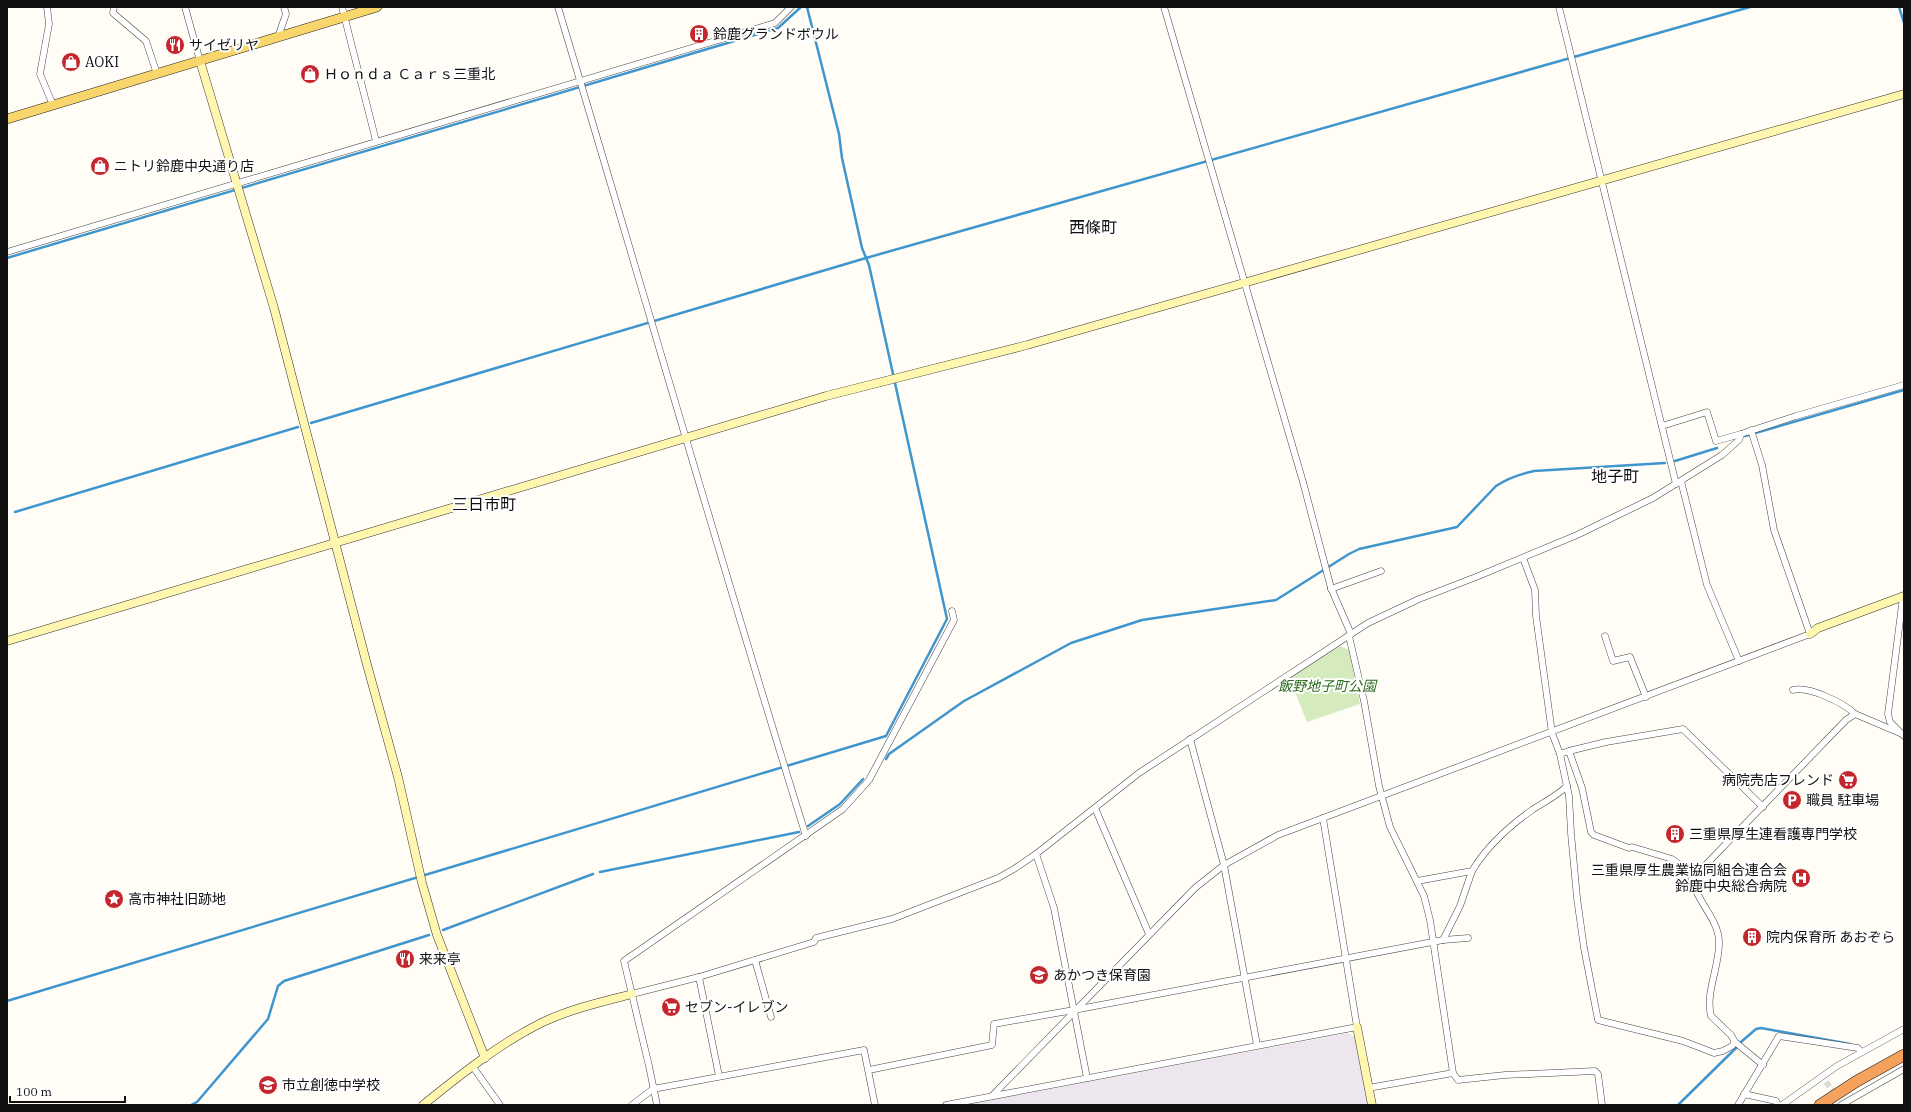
<svg xmlns="http://www.w3.org/2000/svg" width="1911" height="1112" viewBox="0 0 1911 1112" font-family="'IBM Plex Serif','Noto Sans JP',serif">
<rect width="100%" height="100%" fill="#fffdf5"/>
<!-- industrial -->
<polygon fill="#eee6ef" points="1348,1033 1355,1037 1368,1105 965,1105"/>
<!-- park -->
<polygon fill="#d5ebbd" points="1340,646 1349,650 1360,704 1307,722 1289,677"/>
<g fill="none" stroke-linecap="round" stroke-linejoin="round">
<!-- stream -->
<g stroke="#3f96cf" stroke-width="2.5">
<polyline points="1899,7 1904,23"/>
<polyline points="7,258 778,28 801,7"/>
<polyline points="311,423 866,258 1750,7"/>
<polyline points="1745,436 1904,390"/>
<polyline points="1675,461 1717,448"/>
<polyline points="15,512 298,427"/>
<path d="M886 759 889 754 964 701 1071 643 1142 620 1276 600 1349 554 1359 549 1457 527 1496 486C1508 478 1520 474 1534 471L1665 463"/>
<polyline points="808,826 840,804 863,779"/>
<polyline points="600,872 799,832"/>
<polyline points="443,930 593,874"/>
<polyline points="7,1001 886,736 947,619 869,265 862,248 842,158 839,134 807,7"/>
<polyline points="1741,1042 1756,1029 1761,1028 1850,1044"/>
<polyline points="191,1105 197,1102 268,1019 278,986 284,981 429,935"/>
<polyline points="1678,1105 1737,1047"/>
</g>
<!-- street-tunnel -->
<polyline stroke="#dbdad3" stroke-width="6" stroke-dasharray="6 3" stroke-linecap="butt" points="1826,1082 1837,1097"/>
<defs>
<g id="street">
<polyline points="47,7 49,24 40,74 53,105"/>
<polyline points="114,7 113,13 146,41 157,74"/>
<polyline points="185,7 200,61"/>
<polyline points="342,7 376,141"/>
<path d="M558 7C641 283 720 560 806 836"/>
<polyline points="1164,7 1303,482 1331,588 1351,634"/>
<polyline points="1559,7 1676,484"/>
<polyline points="278,37 286,14 284,7"/>
<polyline points="7,252 775,23 791,7"/>
<polyline points="1662,426 1707,412 1716,441 1741,434"/>
<polyline points="1681,481 1707,585 1739,661"/>
<polyline points="1523,558 1535,590 1536,616 1552,733 1560,754 1569,751 1582,788 1591,832 1594,835 1629,848 1632,847 1672,859 1695,876"/>
<polyline points="1331,589 1381,571"/>
<polyline points="1903,597 1888,714 1890,722 1904,736"/>
<polyline points="1349,636 1364,701 1379,786 1390,827 1424,896 1430,920 1453,1073 1458,1080 1505,1075 1595,1071 1598,1074 1602,1105"/>
<polyline points="1605,636 1613,661 1630,657 1646,697"/>
<path d="M1793 690C1809 686 1844 703 1855 714"/>
<polyline points="1190,739 1224,865 1257,1045"/>
<polyline points="1569,751 1606,742 1683,729 1763,807"/>
<polyline points="1560,754 1569,796 1571,833 1577,898 1584,948 1598,1020 1683,1041 1714,1053 1723,1051 1732,1046 1735,1042"/>
<polyline points="1095,808 1149,934"/>
<polyline points="1036,854 1054,908 1087,1078"/>
<path d="M1417 881 1472 871C1487 846 1508 827 1532 810 1544 802 1557 796 1567 786"/>
<polyline points="1443,940 1460,906 1472,871"/>
<polyline points="755,960 771,1017"/>
<polyline points="699,977 719,1076"/>
<polyline points="632,994 699,977 814,942 816,938 892,919 998,878 1014,869 1036,854 1139,773 1368,623 1419,599 1476,577 1577,535 1653,498 1722,455 1739,440 1741,434 1796,416 1904,385"/>
<path d="M1763 1065 1735 1042 1731 1035 1711 1016C1705 992 1720 966 1719 941 1718 918 1696 901 1692 879L1846 720 1855 714 1900 733"/>
<polyline points="473,1067 500,1105"/>
<polyline points="869,1070 992,1045 994,1024 1074,1010 1443,940 1468,938"/>
<polyline points="1368,1088 1453,1073"/>
<polyline points="1744,1094 1776,1101 1778,1105"/>
<polyline points="992,1096 1195,888 1224,865 1278,835 1810,634 1774,530 1762,465 1751,430"/>
<polyline points="632,1105 653,1089 864,1050 875,1105"/>
<polyline points="657,1105 649,1066 624,961 843,809 869,780 954,620 952,611"/>
<polyline points="946,1105 1357,1027 1323,818"/>
<polyline points="1738,1105 1779,1036 1858,1048 1861,1052"/>
<polyline points="1782,1105 1837,1066 1904,1029"/>
<polyline points="1841,1105 1904,1069"/>
</g>
<g id="secondary">
<polyline points="200,61 274,308 366,661 398,777 422,883 437,935 485,1058"/>
<polyline points="1810,634 1818,628 1904,596"/>
<polyline points="7,641 826,396 1027,345 1904,94"/>
<polyline points="1357,1027 1372,1105"/>
<path d="M423 1105C460 1075 499 1044 541 1023 570 1009 601 1002 632 994"/>
</g>
<polyline id="primary" points="7,119 377,7"/>
<polyline id="highway" points="1820,1105 1857,1081 1904,1055"/>
</defs>
<!-- street casing -->
<use href="#street" stroke="#444" stroke-width="7"/>
<!-- secondary casing -->
<use href="#secondary" stroke="#333" stroke-width="9"/>
<!-- primary casing -->
<use href="#primary" stroke="#222" stroke-width="10"/>
<!-- highway casing -->
<use href="#highway" stroke="#222" stroke-width="12"/>
<!-- street -->
<use href="#street" stroke="#fff" stroke-width="6"/>
<!-- secondary -->
<use href="#secondary" stroke="#fff6b0" stroke-width="8"/>
<!-- primary -->
<use href="#primary" stroke="#f9d66b" stroke-width="9"/>
<!-- highway -->
<use href="#highway" stroke="#f5a25d" stroke-width="11"/>
</g>
<!-- icons -->
<defs>
<symbol id="building-disc" viewBox="-11 -11 22 22"><circle r="9.5" fill="#c4262e" stroke="#fff"/><path d="M-4-6H4V6H1V3H-1V6H-4ZM-2.5-4.3h1.7v1.8h-1.7ZM.8-4.3h1.7v1.8H.8ZM-2.5-1h1.7V.8h-1.7ZM.8-1h1.7V.8H.8Z" fill="#fff"/></symbol>
<symbol id="restaurant-disc" viewBox="-11 -11 22 22"><circle r="9.5" fill="#c4262e" stroke="#fff"/><path d="M-5-6h1v4h1v-4h1v4h1v-4h1v5L-1.5 .5V6h-2V.5L-5-1ZM5-6V6H3V1.5H1.5Q1.5-4 5-6Z" fill="#fff"/></symbol>
<symbol id="shop-disc" viewBox="-11 -11 22 22"><circle r="9.5" fill="#c4262e" stroke="#fff"/><path d="M-5-2.5h2.3a2.7 3.5 0 0 1 5.4 0H5L5.5 6h-11ZM-1.5-2.5h3a1.5 2.3 0 0 0-3 0Z" fill="#fff"/></symbol>
<symbol id="supermarket-disc" viewBox="-11 -11 22 22"><circle r="9.5" fill="#c4262e" stroke="#fff"/><path d="M-6-5.5h2.5l.6 2H6L4.5 2H-2.5L-4.4-4H-6ZM-1.5 3.2a1.3 1.3 0 1 0 .1 0ZM3 3.2a1.3 1.3 0 1 0 .1 0Z" fill="#fff"/></symbol>
<symbol id="parking-disc" viewBox="-11 -11 22 22"><circle r="9.5" fill="#c4262e" stroke="#fff"/><path d="M-3.5-5.5H1a3.5 3.5 0 0 1 0 7H-1V5.5H-3.5ZM-1-3.4V-.6H.8a1.4 1.4 0 0 0 0-2.8Z" fill="#fff"/></symbol>
<symbol id="hospital-disc" viewBox="-11 -11 22 22"><circle r="9.5" fill="#c4262e" stroke="#fff"/><path d="M-5-5h3v3.5h4V-5h3V5h-3V1.5h-4V5h-3Z" fill="#fff"/></symbol>
<symbol id="sight-disc" viewBox="-11 -11 22 22"><circle r="9.5" fill="#c4262e" stroke="#fff"/><path d="M0-6L1.8-2.2L6-1.7L2.9 1.2L3.7 5.4L0 3.3L-3.7 5.4L-2.9 1.2L-6-1.7L-1.8-2.2Z" fill="#fff"/></symbol>
<symbol id="school-disc" viewBox="-11 -11 22 22"><circle r="9.5" fill="#c4262e" stroke="#fff"/><path d="M0-5L7-2L0 1L-7-2ZM-4 1L0 2.5L4 1V4Q0 6-4 4Z" fill="#fff"/></symbol>
</defs>
<g fill-rule="evenodd">
<use href="#building-disc" x="688" y="23" width="22" height="22"/>
<use href="#restaurant-disc" x="164" y="34" width="22" height="22"/>
<use href="#shop-disc" x="60" y="51" width="22" height="22"/>
<use href="#shop-disc" x="299" y="63" width="22" height="22"/>
<use href="#shop-disc" x="89" y="155" width="22" height="22"/>
<use href="#supermarket-disc" x="1837" y="769" width="22" height="22"/>
<use href="#parking-disc" x="1781" y="789" width="22" height="22"/>
<use href="#building-disc" x="1664" y="823" width="22" height="22"/>
<use href="#hospital-disc" x="1790" y="867" width="22" height="22"/>
<use href="#sight-disc" x="103" y="888" width="22" height="22"/>
<use href="#building-disc" x="1741" y="926" width="22" height="22"/>
<use href="#restaurant-disc" x="394" y="948" width="22" height="22"/>
<use href="#school-disc" x="1028" y="964" width="22" height="22"/>
<use href="#supermarket-disc" x="660" y="996" width="22" height="22"/>
<use href="#school-disc" x="257" y="1074" width="22" height="22"/>
</g>
<g text-anchor="middle" dominant-baseline="central" stroke-width="4" stroke-linejoin="round" paint-order="stroke">
<!-- poi labels -->
<g font-size="14" fill="#111" stroke="#fff" text-anchor="start">
<text x="713" y="34">鈴鹿グランドボウル</text>
<text x="189" y="45">サイゼリヤ</text>
<text x="85" y="62">AOKI</text>
<text x="324" y="74">Ｈｏｎｄａ Ｃａｒｓ三重北</text>
<text x="114" y="166">ニトリ鈴鹿中央通り店</text>
<text x="1834" y="780" text-anchor="end">病院売店フレンド</text>
<text x="1806" y="800">職員 駐車場</text>
<text x="1689" y="834">三重県厚生連看護専門学校</text>
<text x="1787" y="870" text-anchor="end">三重県厚生農業協同組合連合会<tspan x="1787" dy="16">鈴鹿中央総合病院</tspan></text>
<text x="128" y="899">高市神社旧跡地</text>
<text x="1766" y="937">院内保育所 あおぞら</text>
<text x="419" y="959">来来亭</text>
<text x="1053" y="975">あかつき保育園</text>
<text x="685" y="1007">セブン-イレブン</text>
<text x="282" y="1085">市立創徳中学校</text>
</g>
<!-- park labels -->
<g font-size="14" font-style="italic" fill="#2f6b1f" stroke="#fff">
<text x="1327" y="686">飯野地子町公園</text>
</g>
<!-- quarter labels -->
<g font-size="16" fill="#111" stroke="#fff">
<text x="1093" y="227">西條町</text>
<text x="1615" y="476">地子町</text>
<text x="484" y="504">三日市町</text>
</g>
</g>
<!-- border -->
<rect width="1911" height="1112" fill="none" stroke="#111111" stroke-width="16"/>
<!-- scale -->
<path d="M10 1096v6h115v-6" fill="none" stroke="#111111" stroke-width="2"/>
<text x="16" y="1096" font-size="12" fill="#111111" stroke="#ffffff" stroke-width="3" paint-order="stroke">100 m</text>
</svg>
